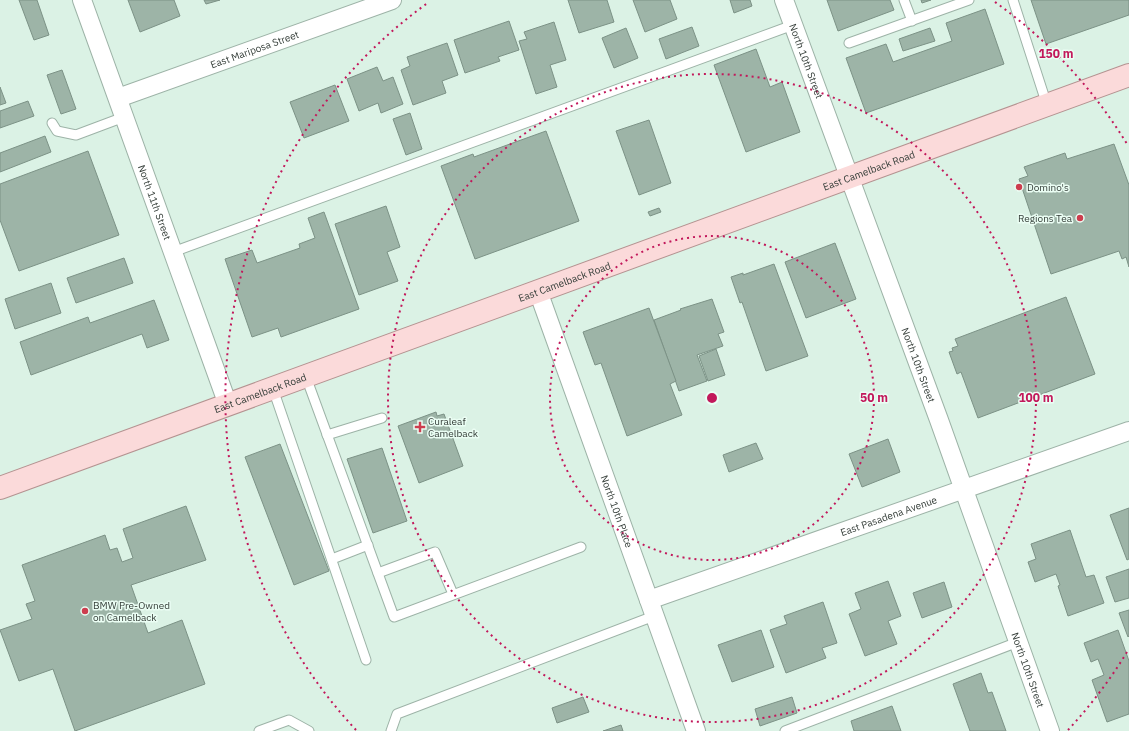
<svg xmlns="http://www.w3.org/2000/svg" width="1129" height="731" viewBox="0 0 1129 731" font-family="'IBM Plex Sans',sans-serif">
<rect width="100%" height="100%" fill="#dbf2e5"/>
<!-- building -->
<g fill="#9db4a7" stroke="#7c9286">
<polygon points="19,0 37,0 49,35 34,40"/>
<polygon points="128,0 174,0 180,16 140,32"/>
<polygon points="204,0 220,0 206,4"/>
<polygon points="568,0 607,0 614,22 579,33"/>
<polygon points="633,0 670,0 677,19 645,32"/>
<polygon points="730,0 750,0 752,6 734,13"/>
<polygon points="827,0 890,0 894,10 838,31"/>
<polygon points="921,0 931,0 922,3"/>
<polygon points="1031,0 1129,0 1129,15 1046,44"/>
<polygon points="985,9 1004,64 866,113 846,58 886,44 893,62 952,41 946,23"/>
<polygon points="509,21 519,50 498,57 500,61 465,73 454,40"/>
<polygon points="554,22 566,60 550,65 557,87 536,94 519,41 527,39 524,32"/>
<polygon points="692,27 699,46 666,59 659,39"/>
<polygon points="626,28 638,58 614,68 602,38"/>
<polygon points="930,28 935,41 903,51 899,39"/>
<polygon points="447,43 458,75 442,81 446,93 413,105 401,70 410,66 407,57"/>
<polygon points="756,49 770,87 782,82 800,132 746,152 714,65"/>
<polygon points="377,67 383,81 393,77 403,104 381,113 378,103 359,111 347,79"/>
<polygon points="62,70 76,109 61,114 47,75"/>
<polygon points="335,85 349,121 304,138 290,102"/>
<polygon points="0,87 6,103 0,105"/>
<polygon points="28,101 34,116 0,128 0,111"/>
<polygon points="410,113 422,149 406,155 393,119"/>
<polygon points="649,120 671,183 639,195 616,131"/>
<polygon points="546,131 579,221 475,259 441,166 473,154 474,157"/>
<polygon points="45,136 51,152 0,172 0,153"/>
<polygon points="1114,144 1129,185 1129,267 1126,257 1122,259 1119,251 1051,274 1019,179 1028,176 1024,167 1065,153 1067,159"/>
<polygon points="88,151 119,235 19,271 0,220 0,184"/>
<polygon points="386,206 400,247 387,252 398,281 359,295 335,224"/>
<polygon points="659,208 661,212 650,216 648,212"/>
<polygon points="324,212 359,309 281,337 278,328 252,337 225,259 252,250 257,263 300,248 299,244 315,238 308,218"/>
<polygon points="835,243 856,299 806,318 785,262"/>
<polygon points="124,258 133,283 76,303 67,278"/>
<polygon points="774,264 808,356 766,371 742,302 740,303 731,277 743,273 743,275"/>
<polygon points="51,283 61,313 15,329 5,299"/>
<polygon points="1066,297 1095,374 978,418 961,372 957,374 949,352 953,351 952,348 958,346 955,339"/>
<polygon points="712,299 724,332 718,334 723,346 697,355 707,381 679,391 654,320 681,310 680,309"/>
<polygon points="154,300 169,340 147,348 142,334 31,375 20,342 88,317 90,323"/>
<polygon points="649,308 676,381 670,384 682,415 627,436 601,363 595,365 583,332"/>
<polygon points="716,349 725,375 708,381 699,356"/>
<polygon points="436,412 437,416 444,414 463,466 419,483 398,426"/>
<polygon points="888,439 900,472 862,487 849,454"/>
<polygon points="756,443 763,459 729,472 723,455"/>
<polygon points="280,444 329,571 294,585 245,457"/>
<polygon points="382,448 407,521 373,533 347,459"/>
<polygon points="186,506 206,560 131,585 148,633 182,620 205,684 75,731 53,669 19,681 0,630 32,619 26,604 35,601 22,565 105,535 110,550 117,548 122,562 133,558 123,529"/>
<polygon points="1129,508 1129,559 1127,560 1110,515"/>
<polygon points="1070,530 1086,577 1094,575 1104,603 1068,616 1058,586 1060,585 1056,574 1035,582 1028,562 1036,559 1031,544"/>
<polygon points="1129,569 1129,598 1115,602 1106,577"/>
<polygon points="888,581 901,616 888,621 897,644 865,656 849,614 861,609 855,593"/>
<polygon points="944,582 952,607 922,618 913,593"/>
<polygon points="823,602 837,643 822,648 826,658 786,673 770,630 787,624 784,616"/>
<polygon points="1129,610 1129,636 1128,637 1119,613"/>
<polygon points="761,630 774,667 732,682 718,645"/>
<polygon points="1118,630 1129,661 1129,714 1107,722 1092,680 1104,675 1098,659 1091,662 1084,643"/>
<polygon points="981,673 988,693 992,692 1006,731 970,731 953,684"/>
<polygon points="583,697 589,712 557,723 552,708"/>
<polygon points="792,697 797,713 760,726 755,709"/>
<polygon points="892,706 901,731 854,731 851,721"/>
<polygon points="621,725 623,731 603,731"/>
</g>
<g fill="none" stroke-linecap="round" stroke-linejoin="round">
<defs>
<g id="lane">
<polyline points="904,0 912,21"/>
<polyline points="1013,0 1047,105"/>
<polyline points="849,43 969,0"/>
<polyline points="52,123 57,131 76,135 124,117"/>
<polyline points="173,252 793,25"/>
<polyline points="306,377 394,617 581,547"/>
<polyline points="273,389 366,660"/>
<polyline points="327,435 382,418"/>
<polyline points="332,559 368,545"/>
<polyline points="378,573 435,552 453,594"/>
<polyline points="259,731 289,720 309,731"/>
<polyline points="391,731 397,714 654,616"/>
<polyline points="785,731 1018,642"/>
</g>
<g id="street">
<path id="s1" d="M82 0 228 405"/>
<path id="s2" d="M784 0 939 420 1050 731"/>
<path id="s3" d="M118 98 392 0"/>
<path id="s4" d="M538 291 696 731"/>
<path id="s5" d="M649 600 1129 431"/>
</g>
<g id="primary">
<path id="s6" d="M0 488 1129 75"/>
</g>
</defs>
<!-- lane casing -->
<use href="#lane" stroke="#9db3a7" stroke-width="11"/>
<!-- street casing -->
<use href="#street" stroke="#9db3a7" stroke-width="20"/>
<!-- primary casing -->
<use href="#primary" stroke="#b49391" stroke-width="24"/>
<!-- lane -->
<use href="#lane" stroke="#fff" stroke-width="9"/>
<!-- street -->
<use href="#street" stroke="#fff" stroke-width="18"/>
<!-- primary -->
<use href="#primary" stroke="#fbdada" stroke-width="22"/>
</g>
<!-- distance rings -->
<g fill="none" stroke="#c2185b" stroke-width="2" stroke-dasharray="2 4">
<circle cx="712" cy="398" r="162"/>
<circle cx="712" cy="398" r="324"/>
<path d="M1127 652A487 487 0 0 1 1068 730M356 730A487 487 0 0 1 429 2M995 2A487 487 0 0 1 1127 144"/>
</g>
<!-- markers -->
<g fill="#cd3d4e" stroke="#ebfef4" stroke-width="1.5">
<circle cx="1019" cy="187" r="4"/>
<circle cx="1080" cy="218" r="4"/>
<path d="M418 421h4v4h4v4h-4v4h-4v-4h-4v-4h4z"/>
<circle cx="85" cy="611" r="4"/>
</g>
<g text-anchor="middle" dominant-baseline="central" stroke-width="3" stroke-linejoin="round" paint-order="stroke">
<!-- street labels -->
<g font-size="10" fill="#333c37" stroke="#ebfef4">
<text stroke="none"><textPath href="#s3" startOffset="145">East Mariposa Street</textPath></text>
<text stroke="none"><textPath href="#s2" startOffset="65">North 10th Street</textPath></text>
<text stroke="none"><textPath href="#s6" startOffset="925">East Camelback Road</textPath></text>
<text stroke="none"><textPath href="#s1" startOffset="215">North 11th Street</textPath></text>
<text stroke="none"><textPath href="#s6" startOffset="601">East Camelback Road</textPath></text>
<text stroke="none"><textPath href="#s2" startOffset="389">North 10th Street</textPath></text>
<text stroke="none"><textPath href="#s6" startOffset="277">East Camelback Road</textPath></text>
<text stroke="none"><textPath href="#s4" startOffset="234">North 10th Place</textPath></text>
<text stroke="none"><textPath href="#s5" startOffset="254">East Pasadena Avenue</textPath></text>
<text stroke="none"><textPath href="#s2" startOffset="713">North 10th Street</textPath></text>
</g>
<!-- poi labels -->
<g font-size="10" fill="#333c37" stroke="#ebfef4" text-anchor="start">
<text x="1027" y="187">Domino's</text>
<text x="1072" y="218" text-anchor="end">Regions Tea</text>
<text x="428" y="421">Curaleaf<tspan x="428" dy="12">Camelback</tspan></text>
<text x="93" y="605">BMW Pre-Owned<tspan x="93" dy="12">on Camelback</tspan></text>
</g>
</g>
<circle cx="712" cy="398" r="6" fill="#c2185b" stroke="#ebfef4" stroke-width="2"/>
<g font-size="12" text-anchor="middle" font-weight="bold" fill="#c2185b" stroke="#ebfef4" stroke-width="3" stroke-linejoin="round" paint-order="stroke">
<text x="1056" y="58">150 m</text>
<text x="874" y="402">50 m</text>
<text x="1036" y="402">100 m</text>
</g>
</svg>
